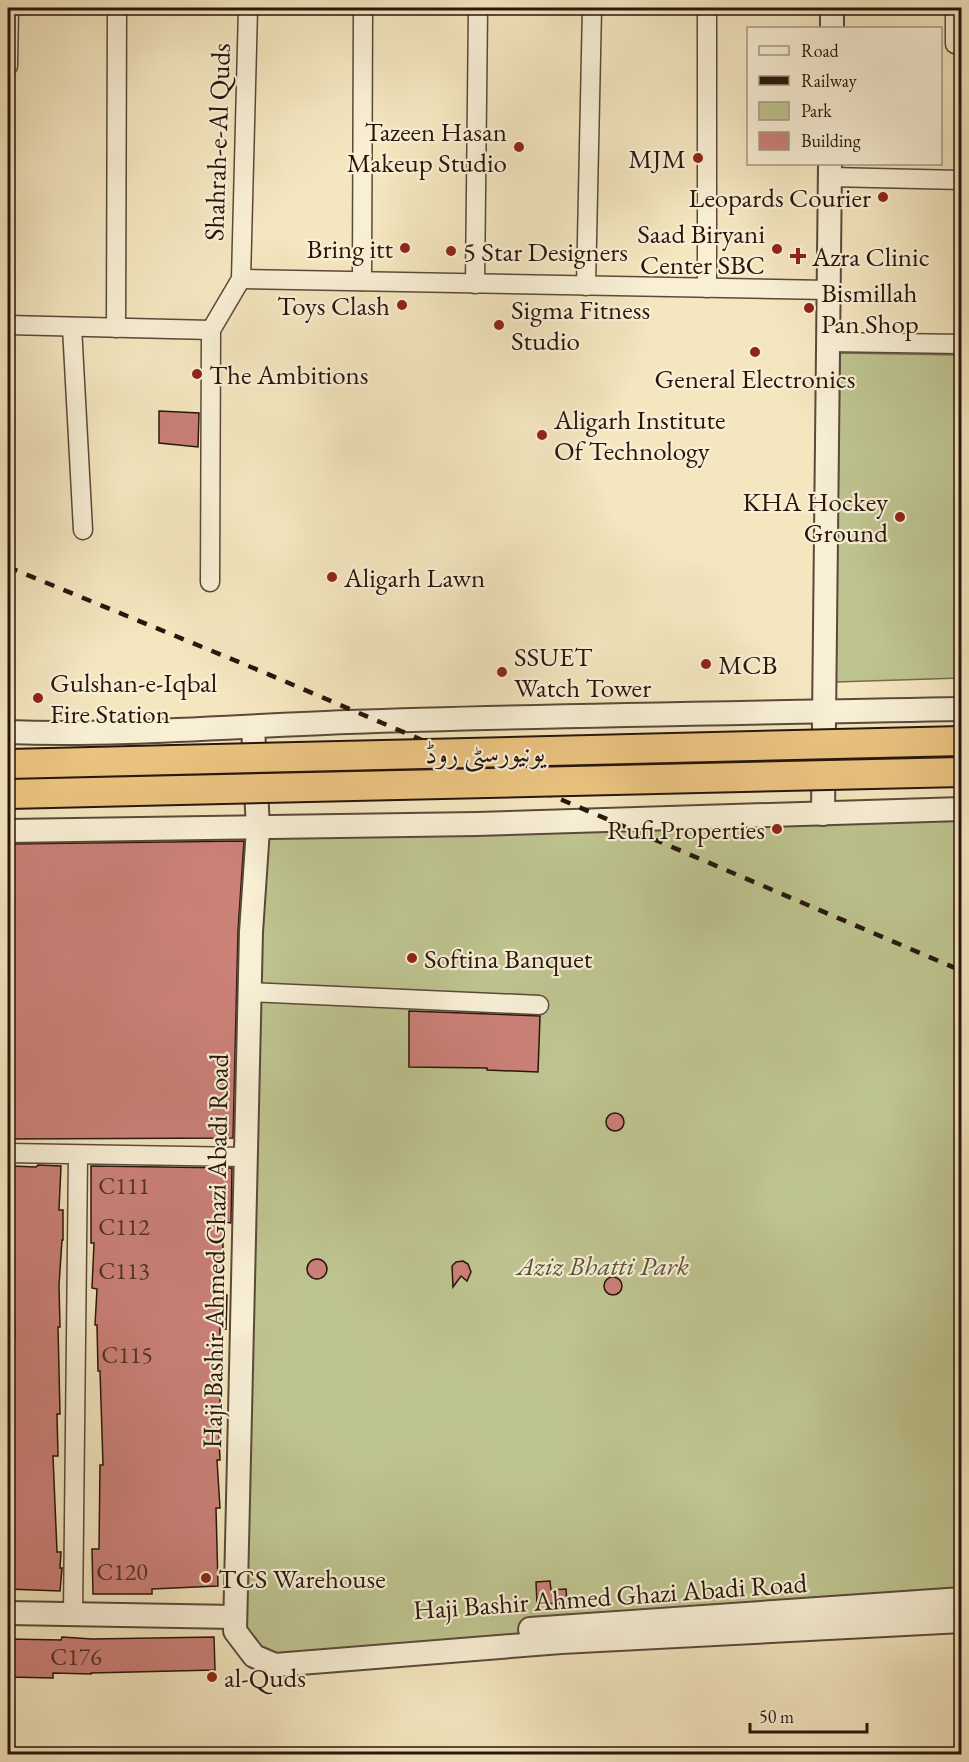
<svg xmlns="http://www.w3.org/2000/svg" width="969" height="1762" viewBox="0 0 969 1762" font-family="'EB Garamond',Amiri,serif">
<rect width="100%" height="100%" fill="#f4e6bf"/>
<filter id="stains"><feTurbulence type="fractalNoise" baseFrequency=".00333" numOctaves="4"/><feColorMatrix values="0 0 0 0 .2 0 0 0 0 .09 0 0 0 0 .02 0 0 0 .5 -.17"/></filter>
<radialGradient id="worn" r=".72"><stop offset=".6" stop-color="#630" stop-opacity="0"/><stop offset="1" stop-color="#630" stop-opacity=".3"/></radialGradient>
<!-- green -->
<g fill="#bec490" stroke="#736c4e" stroke-width="1.5">
<polygon points="840,353 961,355 961,678 836,682"/>
<polygon points="961,809 961,1594 275,1664 235,1618 256,829"/>
</g>
<!-- building -->
<g fill="#cb8078" stroke="#28150c" stroke-width="1.5">
<polygon points="159,411 199,413 198,447 159,443"/>
<polygon points="244,841 238,931 233,1138 8,1139 8,844"/>
<polygon points="409,1011 540,1016 538,1072 487,1070 487,1068 409,1067"/>
<circle cx="615" cy="1122" r="9"/>
<polygon points="38,1165 61,1166 59,1210 63,1210 63,1240 62,1240 59,1285 60,1327 58,1327 60,1414 57,1414 58,1456 53,1456 57,1552 61,1552 60,1568 62,1568 60,1591 8,1589 9,1337 15,1337 13,1283 8,1283 8,1194 10,1194 11,1166 36,1167"/>
<polygon points="91,1166 232,1168 231,1223 223,1222 223,1269 217,1269 216,1295 227,1295 226,1329 220,1328 220,1414 218,1414 220,1460 217,1460 220,1508 216,1508 218,1586 152,1589 152,1594 93,1594 92,1549 99,1549 100,1465 103,1465 100,1371 98,1371 97,1325 95,1325 97,1289 92,1288 94,1243 91,1243"/>
<circle cx="317" cy="1269" r="10"/>
<polygon points="463,1261 468,1264 471,1272 467,1281 461,1276 453,1287 452,1266 456,1262"/>
<circle cx="613" cy="1286" r="9"/>
<polygon points="550,1581 551,1590 566,1589 567,1604 537,1603 536,1582"/>
<polygon points="62,1637 92,1639 214,1637 215,1670 91,1673 91,1674 53,1673 53,1678 8,1677 8,1639 61,1640"/>
</g>
<g fill="none" stroke-linecap="round" stroke-linejoin="round">
<defs>
<g id="minor">
<polyline points="955,8 955,44"/>
<polyline points="8,66 9,8"/>
<polyline points="830,177 962,180"/>
<polyline points="241,279 828,290"/>
<polyline points="362,281 363,8"/>
<polyline points="475,284 478,8"/>
<polyline points="586,286 592,8"/>
<polyline points="707,288 707,8"/>
<polyline points="8,325 211,330"/>
<polyline points="72,327 83,530"/>
<polyline points="116,328 117,8"/>
<polyline points="828,342 962,344"/>
<polyline points="210,582 211,330 241,279 248,8"/>
<polyline points="250,992 539,1005"/>
<polyline points="8,1153 245,1157"/>
<polyline points="73,1614 78,1155"/>
</g>
<g id="tertiary">
<polyline points="832,28 832,8"/>
<polyline points="253,727 258,829 251,932 235,1631 254,1656 275,1665 561,1642 962,1621"/>
<path d="M8 732C121 736 235 726 348 722 552 715 757 713 962 709"/>
<polyline points="823,814 830,164"/>
<polyline points="8,831 477,824 962,809"/>
<polyline points="8,1613 235,1617"/>
<polyline points="530,1629 962,1599"/>
</g>
</defs>
<!-- minor casing -->
<use href="#minor" stroke="#5b4939" stroke-width="21"/>
<!-- tertiary casing -->
<use href="#tertiary" stroke="#5b4939" stroke-width="26"/>
<!-- minor -->
<use href="#minor" stroke="#f8efd5" stroke-width="18"/>
<!-- tertiary -->
<use href="#tertiary" stroke="#f8efd5" stroke-width="22"/>
<!-- rail -->
<polyline stroke="#28150c" stroke-width="4.5" stroke-dasharray="10 10" stroke-linecap="butt" points="8,567 263,672 962,971"/>
<defs>
<g id="primary-bridge">
<polyline points="8,764 962,741"/>
<polyline points="8,794 962,772"/>
</g>
</defs>
<!-- primary-bridge casing -->
<use href="#primary-bridge" stroke="#28150c" stroke-width="32" stroke-linecap="butt"/>
<!-- primary-bridge -->
<use href="#primary-bridge" stroke="#eac380" stroke-width="28"/>
</g>
<!-- markers -->
<g fill="#8f2418" stroke="#f8efd5" stroke-width="2">
<circle cx="519" cy="147" r="6"/>
<circle cx="698" cy="158" r="6"/>
<circle cx="883" cy="197" r="6"/>
<circle cx="405" cy="248" r="6"/>
<circle cx="777" cy="249" r="6"/>
<circle cx="451" cy="251" r="6"/>
<path d="M795 247h6v6h6v6h-6v6h-6v-6h-6v-6h6z"/>
<circle cx="402" cy="305" r="6"/>
<circle cx="809" cy="308" r="6"/>
<circle cx="499" cy="325" r="6"/>
<circle cx="755" cy="352" r="6"/>
<circle cx="197" cy="374" r="6"/>
<circle cx="542" cy="435" r="6"/>
<circle cx="900" cy="517" r="6"/>
<circle cx="332" cy="577" r="6"/>
<circle cx="706" cy="664" r="6"/>
<circle cx="502" cy="672" r="6"/>
<circle cx="38" cy="698" r="6"/>
<circle cx="777" cy="829" r="6"/>
<circle cx="412" cy="958" r="6"/>
<circle cx="206" cy="1578" r="6"/>
<circle cx="212" cy="1677" r="6"/>
</g>
<g text-anchor="middle" dominant-baseline="central" stroke-width="4.5" stroke-linejoin="round" paint-order="stroke">
<!-- number labels -->
<g font-size="24" fill="#513027">
<text x="124" y="1185">C111</text>
<text x="124" y="1226">C112</text>
<text x="124" y="1270">C113</text>
<text x="127" y="1354">C115</text>
<text x="122" y="1571">C120</text>
<text x="76" y="1656">C176</text>
</g>
<!-- poi labels -->
<g font-size="27" fill="#28150c" stroke="#f8efd5" text-anchor="start">
<text x="507" y="131" text-anchor="end">Tazeen Hasan<tspan x="507" dy="31">Makeup Studio</tspan></text>
<text x="686" y="158" text-anchor="end">MJM</text>
<text x="871" y="197" text-anchor="end">Leopards Courier</text>
<text x="765" y="233" text-anchor="end">Saad Biryani<tspan x="765" dy="31">Center SBC</tspan></text>
<text x="393" y="248" text-anchor="end">Bring itt</text>
<text x="463" y="251">5 Star Designers</text>
<text x="812" y="256">Azra Clinic</text>
<text x="821" y="292">Bismillah<tspan x="821" dy="31">Pan Shop</tspan></text>
<text x="390" y="305" text-anchor="end">Toys Clash</text>
<text x="511" y="309">Sigma Fitness<tspan x="511" dy="31">Studio</tspan></text>
<text x="209" y="374">The Ambitions</text>
<text x="755" y="378" text-anchor="middle">General Electronics</text>
<text x="554" y="419">Aligarh Institute<tspan x="554" dy="31">Of Technology</tspan></text>
<text x="888" y="501" text-anchor="end">KHA Hockey<tspan x="888" dy="31">Ground</tspan></text>
<text x="344" y="577">Aligarh Lawn</text>
<text x="514" y="656">SSUET<tspan x="514" dy="31">Watch Tower</tspan></text>
<text x="718" y="664">MCB</text>
<text x="50" y="682">Gulshan-e-Iqbal<tspan x="50" dy="31">Fire Station</tspan></text>
<text x="765" y="829" text-anchor="end">Rufi Properties</text>
<text x="424" y="958">Softina Banquet</text>
<text x="218" y="1578">TCS Warehouse</text>
<text x="224" y="1677">al-Quds</text>
</g>
<!-- street labels -->
<g font-size="27" fill="#28150c" stroke="#f8efd5">
<text transform="translate(217 142) rotate(-88)">Shahrah-e-Al Quds</text>
<text transform="translate(485 753) rotate(-1)">یونیورسٹی روڈ</text>
<text transform="translate(215 1251) rotate(-89)">Haji Bashir Ahmed Ghazi Abadi Road</text>
<text transform="translate(610 1596) rotate(-4)">Haji Bashir Ahmed Ghazi Abadi Road</text>
</g>
<!-- park labels -->
<g font-size="27" font-style="italic" fill="#5c523a" stroke="#f8efd5">
<text x="603" y="1265">Aziz Bhatti Park</text>
</g>
</g>
<!-- margin -->
<rect width="969" height="1762" fill="none" stroke="#f4e6bf" stroke-width="30"/>
<rect x="9" y="9" width="951" height="1744" fill="none" stroke="#28150c" stroke-width="3"/>
<rect x="15" y="15" width="939" height="1732" fill="none" stroke="#28150c" stroke-width="1.5"/>
<!-- legend -->
<rect x="747" y="27" width="195" height="138" fill="#f8efd5" stroke="#a59885" stroke-width="1.5"/>
<rect x="759" y="46" width="30" height="9" fill="#f8efd5" stroke="#a59885" stroke-width="1.5"/>
<text x="801" y="57" font-size="18" fill="#28150c">Road</text>
<rect x="759" y="76" width="30" height="9" fill="#28150c" stroke="#a59885" stroke-width="1.5"/>
<text x="801" y="87" font-size="18" fill="#28150c">Railway</text>
<rect x="759" y="102" width="30" height="18" fill="#bec490" stroke="#a59885" stroke-width="1.5"/>
<text x="801" y="117" font-size="18" fill="#28150c">Park</text>
<rect x="759" y="132" width="30" height="18" fill="#cb8078" stroke="#a59885" stroke-width="1.5"/>
<text x="801" y="147" font-size="18" fill="#28150c">Building</text>
<!-- scale -->
<path d="M750 1723v9h117v-9" fill="none" stroke="#28150c" stroke-width="3"/>
<text x="759" y="1723" font-size="18" fill="#28150c" stroke="#f8efd5" stroke-width="4.5" paint-order="stroke">50 m</text>
<rect width="100%" height="100%" filter="url(#stains)"/>
<rect width="100%" height="100%" fill="url(#worn)"/>
</svg>
